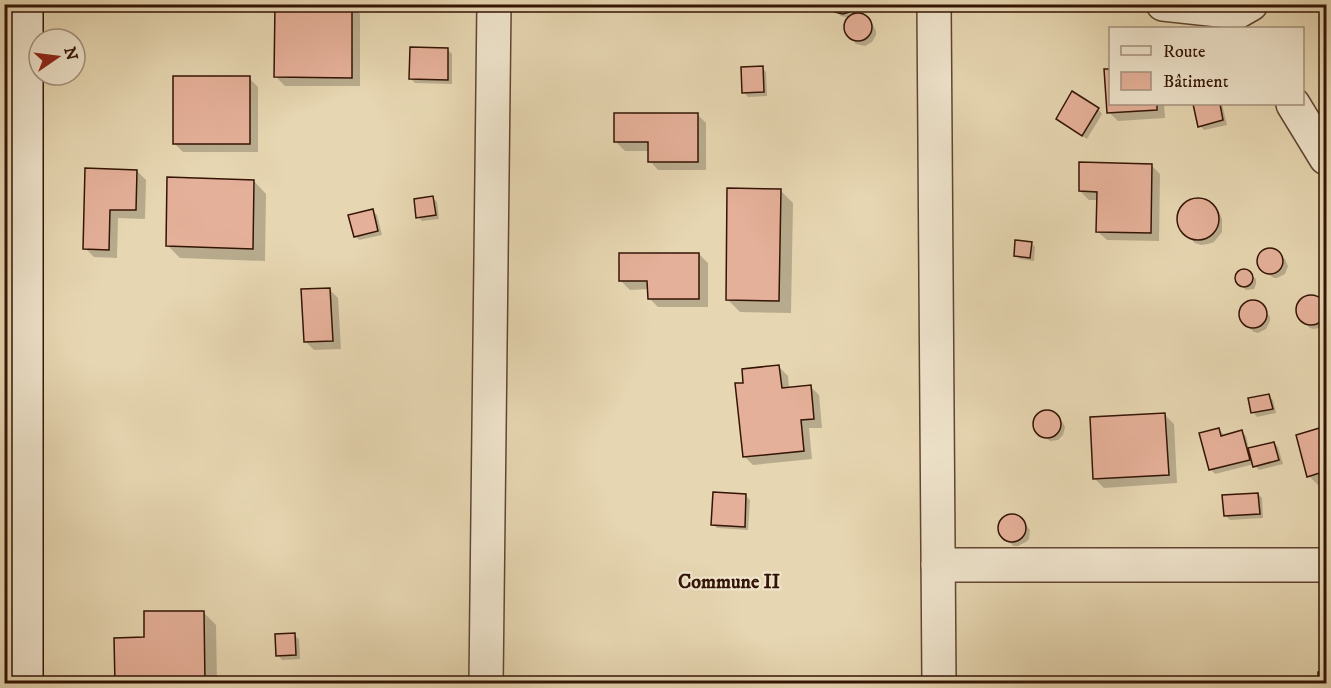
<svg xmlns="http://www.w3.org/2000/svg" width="1331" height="688" viewBox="0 0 1331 688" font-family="'IM FELL DW Pica',serif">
<rect width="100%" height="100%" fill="#e6d6b1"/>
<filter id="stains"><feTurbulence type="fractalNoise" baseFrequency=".00333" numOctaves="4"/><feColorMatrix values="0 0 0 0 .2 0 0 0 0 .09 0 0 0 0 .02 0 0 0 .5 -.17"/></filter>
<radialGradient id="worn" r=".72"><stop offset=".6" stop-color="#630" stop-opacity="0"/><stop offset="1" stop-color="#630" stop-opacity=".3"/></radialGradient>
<!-- shadow -->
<g fill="#0003">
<polygon points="832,4 857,4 857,9 854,14 859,14 867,18 872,23 876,31 876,35 872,42 865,46 856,44 846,32 846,24 849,18 841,16 833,9"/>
<polygon points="351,5 360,14 360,86 285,86 276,77"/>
<polygon points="448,50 452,54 452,84 415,83 411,79"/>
<polygon points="762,67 766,72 767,96 748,97 744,92"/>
<polygon points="1106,71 1110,71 1110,104 1164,104 1165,118 1118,121 1109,112"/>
<polygon points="249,78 258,87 258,152 183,152 174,143"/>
<polygon points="1073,93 1098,109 1102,114 1087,139 1062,123 1057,119"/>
<polygon points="1195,104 1222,104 1227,125 1204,130 1200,126"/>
<polygon points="697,114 706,123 706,170 658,170 650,161 650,151 625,151 616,142"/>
<polygon points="1151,165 1160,174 1159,241 1107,240 1098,232 1098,200 1089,200 1080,191"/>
<polygon points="86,170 137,171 146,180 145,219 118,218 117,258 94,257 85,248"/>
<polygon points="254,181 266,194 265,261 180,258 167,245"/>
<polygon points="780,190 793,203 791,313 740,312 727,299"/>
<polygon points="433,198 437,202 439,219 422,221 418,217"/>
<polygon points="1196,199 1202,199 1209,202 1219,212 1222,219 1222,232 1214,242 1208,244 1201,245 1195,243 1180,229 1178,216 1180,211 1189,201"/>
<polygon points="372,211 377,215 382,235 359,240 355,236"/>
<polygon points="1031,243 1035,247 1034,261 1020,259 1016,255"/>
<polygon points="1267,249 1274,250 1285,259 1288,266 1285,274 1277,278 1274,278 1266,273 1261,269 1259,261 1261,254"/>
<polygon points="699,254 708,263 708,307 658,307 649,298 649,289 630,290 621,281"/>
<polygon points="1244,270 1256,279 1256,284 1254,289 1246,290 1238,282 1237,275 1240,271"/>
<polygon points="329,289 338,298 341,349 314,350 305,341"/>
<polygon points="1309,297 1318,299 1326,307 1326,323 1323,327 1314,329 1310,328 1298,317 1297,308 1301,300"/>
<polygon points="1251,302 1258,303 1261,305 1270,317 1270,321 1266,329 1258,333 1254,332 1242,322 1240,313 1244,305"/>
<polygon points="779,367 788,376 789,388 810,386 819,395 822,428 809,428 812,459 753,465 744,456 745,384"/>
<polygon points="1268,396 1273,400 1276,413 1257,417 1253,412"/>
<polygon points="1044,412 1052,412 1063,423 1065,427 1063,435 1058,440 1050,441 1038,432 1035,424 1035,420 1040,414"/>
<polygon points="1165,415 1174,424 1177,483 1104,488 1095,479"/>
<polygon points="1326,428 1326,482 1318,485 1309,476 1298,436"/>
<polygon points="1219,429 1223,434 1224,436 1241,431 1246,436 1249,449 1274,443 1278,447 1283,464 1259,470 1254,464 1215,474 1211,470 1201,434"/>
<polygon points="1258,494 1262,498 1263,518 1230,520 1225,515"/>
<polygon points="746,496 750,500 748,530 717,528 713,524"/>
<polygon points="1009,515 1013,515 1020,518 1030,530 1029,539 1026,542 1018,546 1014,546 1004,539 999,531 999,527 1002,519"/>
<polygon points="203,612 216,625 217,684 116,684 146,639"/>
<polygon points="294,635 299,639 300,659 282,660 278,655"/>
</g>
<!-- building -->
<g fill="#e5b099" stroke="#341505" stroke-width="1.5">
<polygon points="275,4 352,4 352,78 274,77"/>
<polygon points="830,4 854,4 849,12 843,14 835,12"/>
<circle cx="858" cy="27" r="14"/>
<polygon points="410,47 448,48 448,80 409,79"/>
<polygon points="763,66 764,92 742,93 741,67"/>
<polygon points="1104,69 1110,69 1110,104 1157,104 1157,110 1107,113"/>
<rect x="173" y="76" width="77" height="68"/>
<polygon points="1072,91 1099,108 1082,136 1056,119"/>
<polygon points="1193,104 1220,104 1223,120 1198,127"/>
<polygon points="614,113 698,113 698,162 648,162 648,142 614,142"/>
<polygon points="1079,162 1152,164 1151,233 1096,232 1097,192 1079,191"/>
<polygon points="85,168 137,170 136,210 110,210 109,250 83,249"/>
<polygon points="167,177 254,180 253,249 166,246"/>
<polygon points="727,188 781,189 779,301 726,300"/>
<polygon points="433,196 436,215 416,218 414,199"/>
<circle cx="1198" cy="219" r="21"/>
<polygon points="373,209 378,231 354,237 348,215"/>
<polygon points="1015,240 1032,242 1030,258 1014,256"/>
<circle cx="1270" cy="261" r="13"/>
<polygon points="619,253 699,253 699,299 648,299 647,281 619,281"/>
<circle cx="1244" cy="278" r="9"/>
<polygon points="330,288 333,341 304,342 301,289"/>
<circle cx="1311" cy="310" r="15"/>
<circle cx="1253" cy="314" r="14"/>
<polygon points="779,365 782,388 811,385 814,419 801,420 804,451 743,457 735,383 743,383 742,369"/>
<polygon points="1269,394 1273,409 1251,413 1248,398"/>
<circle cx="1047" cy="424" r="14"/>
<polygon points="1165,413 1169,475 1093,479 1090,417"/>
<polygon points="1326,426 1326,471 1307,477 1296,435"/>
<polygon points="1219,428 1221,436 1242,430 1250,460 1209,470 1199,433"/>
<polygon points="1274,442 1279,460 1253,467 1248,448"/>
<polygon points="713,492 746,494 745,527 711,525"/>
<polygon points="1258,493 1260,514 1224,516 1222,495"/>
<circle cx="1012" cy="528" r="14"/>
<polygon points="1326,527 1326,542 1323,542 1322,528"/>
<polygon points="144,611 204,611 205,684 115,684 114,638 144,637"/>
<polygon points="295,633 296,655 276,656 275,634"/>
<polygon points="1318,672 1326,673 1326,684 1318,684"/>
</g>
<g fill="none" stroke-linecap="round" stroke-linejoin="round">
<defs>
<g id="street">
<polyline points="934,4 939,684"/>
<polyline points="1163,4 1237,12 1251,4"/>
<polyline points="1293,104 1326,158"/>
<polyline points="938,565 1326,565"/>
<polyline points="486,684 494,4"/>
</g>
<polyline id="secondary" points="26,684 26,4"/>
</defs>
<!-- street casing -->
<use href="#street" stroke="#604530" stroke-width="36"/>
<!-- secondary casing -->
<use href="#secondary" stroke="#341505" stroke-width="36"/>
<!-- street -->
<use href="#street" stroke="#efe4cc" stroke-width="33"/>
<!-- secondary -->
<use href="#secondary" stroke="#efe4cc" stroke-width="33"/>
</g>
<g text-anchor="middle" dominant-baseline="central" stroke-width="4.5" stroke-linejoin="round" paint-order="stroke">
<!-- neighbourhood labels -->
<g font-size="20" font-weight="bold" fill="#341505" stroke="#efe4cc">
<text x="729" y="582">Commune II</text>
</g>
</g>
<!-- margin -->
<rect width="1331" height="688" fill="none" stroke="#e6d6b1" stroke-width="24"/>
<rect x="6" y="6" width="1319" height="676" fill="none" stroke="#341505" stroke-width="3"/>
<rect x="12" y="12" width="1307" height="664" fill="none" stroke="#341505" stroke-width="1.5"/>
<!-- legend -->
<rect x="1109" y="27" width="195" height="78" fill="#efe4cc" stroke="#a4917c" stroke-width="1.5"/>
<rect x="1121" y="46" width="30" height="9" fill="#efe4cc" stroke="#a4917c" stroke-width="1.5"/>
<text x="1163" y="57" font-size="18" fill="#341505">Route</text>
<rect x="1121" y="72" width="30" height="18" fill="#e5b099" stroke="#a4917c" stroke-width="1.5"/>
<text x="1163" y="87" font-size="18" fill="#341505">Bâtiment</text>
<!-- north arrow -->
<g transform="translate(57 57) rotate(76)"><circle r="28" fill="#efe4cc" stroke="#a4917c" stroke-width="1.5"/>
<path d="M0-4.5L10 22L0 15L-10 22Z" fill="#8f2418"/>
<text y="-9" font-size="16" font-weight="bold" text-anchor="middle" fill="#341505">N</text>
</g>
<rect width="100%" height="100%" filter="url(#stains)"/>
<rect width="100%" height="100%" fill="url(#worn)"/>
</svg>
